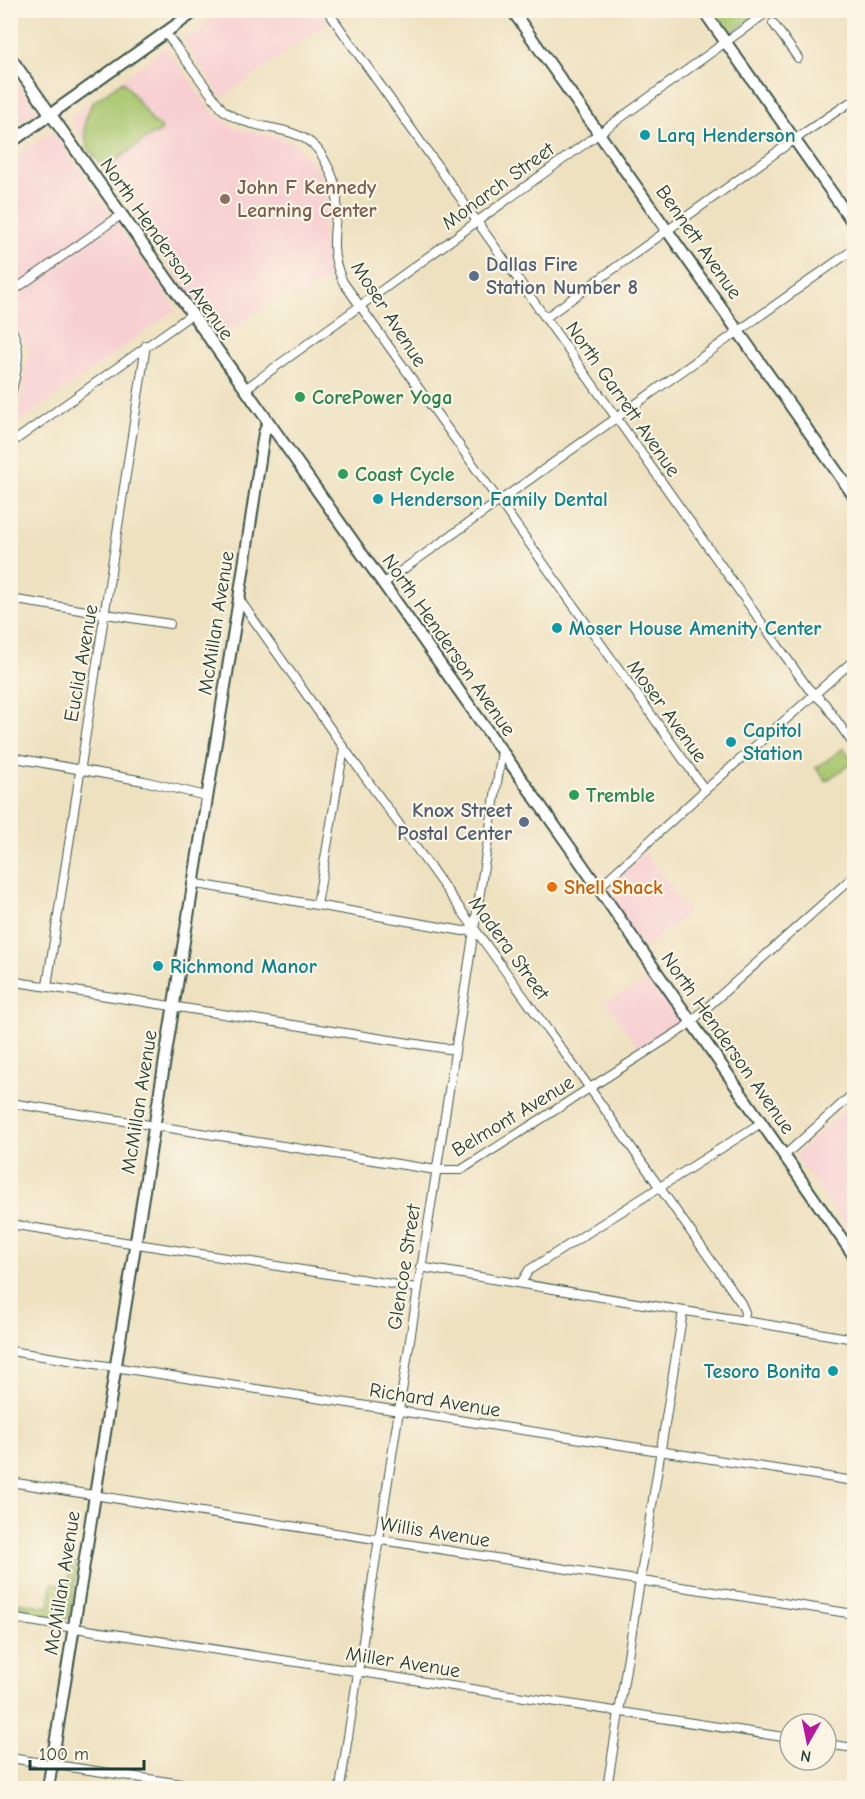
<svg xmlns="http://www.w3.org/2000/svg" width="865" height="1799" viewBox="0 0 865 1799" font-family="'Comic Neue',sans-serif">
<rect width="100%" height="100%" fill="#fcf5e5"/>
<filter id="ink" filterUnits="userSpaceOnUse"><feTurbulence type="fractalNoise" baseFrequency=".0167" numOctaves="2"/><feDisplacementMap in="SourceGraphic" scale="12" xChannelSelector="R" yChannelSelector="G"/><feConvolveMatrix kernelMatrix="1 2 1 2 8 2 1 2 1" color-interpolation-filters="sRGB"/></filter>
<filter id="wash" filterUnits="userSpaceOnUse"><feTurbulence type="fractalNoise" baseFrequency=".008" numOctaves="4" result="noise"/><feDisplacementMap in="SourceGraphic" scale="24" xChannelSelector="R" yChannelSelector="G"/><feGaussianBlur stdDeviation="1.35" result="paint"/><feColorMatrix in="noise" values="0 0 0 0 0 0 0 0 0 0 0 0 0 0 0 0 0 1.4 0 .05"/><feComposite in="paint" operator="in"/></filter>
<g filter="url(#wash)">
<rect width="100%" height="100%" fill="#eee1c0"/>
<!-- built -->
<g fill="#f7cfd2">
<polygon points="223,11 320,11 329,22 222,98 183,40"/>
<polygon points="166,47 214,114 233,127 280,138 296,145 318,170 326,189 326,209 323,231 325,255 331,277 295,303 287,292 219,338 69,119"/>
<polygon points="10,74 36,110 11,129 10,129"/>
<polygon points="53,131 176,309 17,424 29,349 11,321 10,160"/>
<polygon points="645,852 688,912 644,949 606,893 606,887"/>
<polygon points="654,978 679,1018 679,1025 640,1049 605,1002"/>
<polygon points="854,1102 854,1238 795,1155"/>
</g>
<!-- green -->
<g fill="#a9c76f" stroke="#648252" stroke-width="1.5">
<polygon points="708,11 763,11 727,35"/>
<polygon points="123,81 154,123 158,124 162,130 157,134 153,134 104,169 88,148 85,134 85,121 92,103"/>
<polygon points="844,748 853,762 826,781 816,768"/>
<polygon points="71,1562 78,1564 69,1618 62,1621 15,1614 17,1602 49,1607 52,1583 68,1585"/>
</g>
</g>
<g filter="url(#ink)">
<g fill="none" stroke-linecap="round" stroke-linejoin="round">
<defs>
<g id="street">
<polyline points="327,10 808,688 825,704 854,745"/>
<polyline points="773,23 798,58"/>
<path d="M165 32 222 109C249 132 286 123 311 143 318 148 322 155 325 161 346 198 333 210 334 247 334 260 338 271 343 282L705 790"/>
<polyline points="10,293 121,215"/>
<polyline points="545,318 795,139 849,103"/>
<path d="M10 327C25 349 15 375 10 400"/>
<polyline points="245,389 770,10"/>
<polyline points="10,444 192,314"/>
<polyline points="384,583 854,249"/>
<polyline points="10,599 170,624"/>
<polyline points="239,599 344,748 584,1080 741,1303 745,1312 744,1320"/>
<polyline points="10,757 144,781 206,796"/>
<polyline points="192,883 463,931 474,930"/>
<polyline points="597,889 705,790 854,660"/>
<polyline points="317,905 344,748"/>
<polyline points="10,981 455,1050"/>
<polyline points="47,986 146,345"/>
<polyline points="10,1103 436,1170 461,1170 684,1028 854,876"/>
<polyline points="785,1155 854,1093"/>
<polyline points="10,1224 417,1288"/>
<polyline points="420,1267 854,1339"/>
<polyline points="521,1283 529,1270 761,1123"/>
<polyline points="10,1351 854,1481"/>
<polyline points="10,1482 854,1614"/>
<polyline points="10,1618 790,1738"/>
<polyline points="826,1744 854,1748"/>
<polyline points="10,1758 208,1788"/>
<polyline points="340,1788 502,751"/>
<polyline points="607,1788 683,1311"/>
</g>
<g id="secondary">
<polyline points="512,10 854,496"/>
<polyline points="703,10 854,224"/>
<polyline points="10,57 574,853 854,1256"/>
<polyline points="10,143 197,10"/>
<polyline points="48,1788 239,599 264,433 268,423"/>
</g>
</defs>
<!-- street casing -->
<use href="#street" stroke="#3e5649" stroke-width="10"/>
<!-- secondary casing -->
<use href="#secondary" stroke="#3e5649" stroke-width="14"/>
<!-- street -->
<use href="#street" stroke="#fff" stroke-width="8"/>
<!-- secondary -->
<use href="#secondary" stroke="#fff" stroke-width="10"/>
</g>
</g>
<!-- markers -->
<g fill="#0f9aa8" stroke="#fcf5e5" stroke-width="2">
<circle cx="645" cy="135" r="6"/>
<circle cx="378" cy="499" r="6"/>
<circle cx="557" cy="628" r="6"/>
<circle cx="731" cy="742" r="6"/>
<circle cx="158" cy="966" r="6"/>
<circle cx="833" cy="1371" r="6"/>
</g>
<circle fill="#8d6e63" stroke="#fcf5e5" stroke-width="2" cx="225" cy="199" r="6"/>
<g fill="#5c6f8a" stroke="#fcf5e5" stroke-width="2">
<circle cx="474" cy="276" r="6"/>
<circle cx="524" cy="822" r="6"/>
</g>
<g fill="#2e9e5b" stroke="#fcf5e5" stroke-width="2">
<circle cx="300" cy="397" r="6"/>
<circle cx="343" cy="474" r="6"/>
<circle cx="574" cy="795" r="6"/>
</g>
<circle fill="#e8710a" stroke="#fcf5e5" stroke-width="2" cx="552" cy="887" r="6"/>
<g text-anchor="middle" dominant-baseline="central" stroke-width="4.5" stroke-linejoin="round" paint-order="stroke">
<!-- culture labels -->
<g font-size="20" font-weight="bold" fill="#0d838f" stroke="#fcf5e5" text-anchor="start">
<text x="657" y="135">Larq Henderson</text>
<text x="390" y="499">Henderson Family Dental</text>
<text x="569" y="628">Moser House Amenity Center</text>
<text x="743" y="730">Capitol<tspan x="743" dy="23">Station</tspan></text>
<text x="170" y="966">Richmond Manor</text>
<text x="821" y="1371" text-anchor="end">Tesoro Bonita</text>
</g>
<!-- street labels -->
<g font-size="20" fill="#1f3d34" stroke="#fcf5e5">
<text transform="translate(498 186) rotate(-36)">Monarch Street</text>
<text transform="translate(699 242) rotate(55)">Bennett Avenue</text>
<text transform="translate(167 249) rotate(55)">North Henderson Avenue</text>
<text transform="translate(389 314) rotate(57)">Moser Avenue</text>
<text transform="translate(623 399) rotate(55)">North Garrett Avenue</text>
<text transform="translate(216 623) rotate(-81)">McMillan Avenue</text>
<text transform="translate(449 645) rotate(55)">North Henderson Avenue</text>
<text transform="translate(81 663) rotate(-80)">Euclid Avenue</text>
<text transform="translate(667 711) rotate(54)">Moser Avenue</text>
<text transform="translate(509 948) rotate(54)">Madera Street</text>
<text transform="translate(728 1043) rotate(55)">North Henderson Avenue</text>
<text transform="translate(139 1102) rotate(-81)">McMillan Avenue</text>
<text transform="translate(513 1116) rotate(-31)">Belmont Avenue</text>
<text transform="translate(404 1267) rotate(-81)">Glencoe Street</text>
<text transform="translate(435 1400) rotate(9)">Richard Avenue</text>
<text transform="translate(435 1532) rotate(9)">Willis Avenue</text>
<text transform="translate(62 1583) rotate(-81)">McMillan Avenue</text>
<text transform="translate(403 1662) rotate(9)">Miller Avenue</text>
</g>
<!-- education labels -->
<g font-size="20" font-weight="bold" fill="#785e54" stroke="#fcf5e5" text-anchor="start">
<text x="237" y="187">John F Kennedy<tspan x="237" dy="23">Learning Center</tspan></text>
</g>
<!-- service labels -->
<g font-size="20" font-weight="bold" fill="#4e5e75" stroke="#fcf5e5" text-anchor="start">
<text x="486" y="264">Dallas Fire<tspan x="486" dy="23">Station Number 8</tspan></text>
<text x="512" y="810" text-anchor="end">Knox Street<tspan x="512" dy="23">Postal Center</tspan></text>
</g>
<!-- leisure labels -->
<g font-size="20" font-weight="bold" fill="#27864d" stroke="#fcf5e5" text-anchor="start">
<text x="312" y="397">CorePower Yoga</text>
<text x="355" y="474">Coast Cycle</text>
<text x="586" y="795">Tremble</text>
</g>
<!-- food labels -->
<g font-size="20" font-weight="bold" fill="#c56008" stroke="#fcf5e5" text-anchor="start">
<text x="564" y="887">Shell Shack</text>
</g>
</g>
<!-- margin -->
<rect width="865" height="1799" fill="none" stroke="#fcf5e5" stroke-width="36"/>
<!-- north arrow -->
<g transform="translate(808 1742) rotate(189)"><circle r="28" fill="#fcf5e5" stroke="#a4ab9e" stroke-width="1.5"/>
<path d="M0-4.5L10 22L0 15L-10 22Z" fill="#b5179e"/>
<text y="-9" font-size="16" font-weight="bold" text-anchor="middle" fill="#1f3d34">N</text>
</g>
<!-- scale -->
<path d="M30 1760v9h114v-9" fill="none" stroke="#1f3d34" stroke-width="3"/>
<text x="39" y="1760" font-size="18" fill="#1f3d34" stroke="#fcf5e5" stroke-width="4.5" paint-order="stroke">100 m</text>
</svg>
